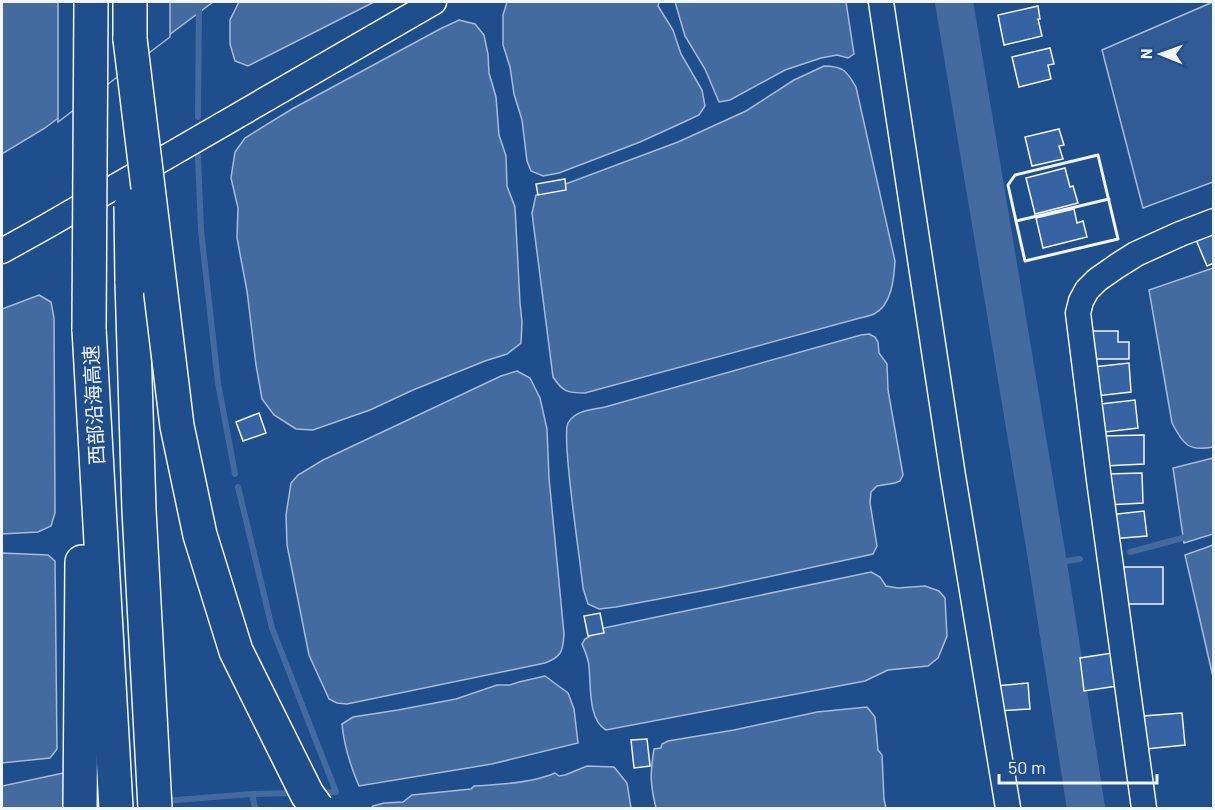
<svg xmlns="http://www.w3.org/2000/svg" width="1215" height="810" viewBox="0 0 1215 810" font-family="Barlow,'Noto Sans SC',sans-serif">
<rect width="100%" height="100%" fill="#1f4e8c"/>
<!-- built -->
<polygon fill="#305b95" stroke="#a8bbd7" stroke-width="1.5" points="1213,2 1213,182 1143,208 1102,50"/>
<!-- water -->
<g fill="#446ba0" stroke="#a8bbd7" stroke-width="1.5">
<polygon points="2,2 213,2 45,128 2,154"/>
<polygon points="239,2 374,2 248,66 235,61 230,44 230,20"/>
<polygon points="507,2 659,2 658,6 673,30 681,54 702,90 705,106 699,115 684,122 640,142 559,173 543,176 531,171 527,161 522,120 514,94 510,67 503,45 503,15"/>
<polygon points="675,2 846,2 854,54 848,58 837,55 821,58 785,70 730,100 719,102 705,69 685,36"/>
<polygon points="459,20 475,24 484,35 488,54 489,73 496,97 499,135 506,156 507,186 515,207 520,303 522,322 521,343 507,354 485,361 413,390 370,410 313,430 296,429 274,415 262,399 256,365 247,291 237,238 238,208 231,178 235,152 245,138 292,109 440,29"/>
<path d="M824 66C843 66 847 71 856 87L895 261C894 278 892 305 874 314 870 316 864 317 860 318L585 393C567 393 563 392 553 377L532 213 536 195 678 142 746 111 794 80Z"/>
<path d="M1213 268V447C1188 452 1183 444 1172 423L1149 290Z"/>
<polygon points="39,295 51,302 54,318 55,513 51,526 38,532 2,534 2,309"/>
<path d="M869 334 875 337 878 342 879 353 887 364 888 390 903 475 900 481 895 483 877 486 871 492 870 503 877 546 873 554 717 588 616 607 599 609 588 604 583 588C581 565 561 436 568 423 575 410 592 410 605 407L861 335Z"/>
<path d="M517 371 530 378 540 398 547 429 549 478 564 634C563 652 561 657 545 663L347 704 337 703 329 699 309 655 287 545 286 515 291 483 298 475 323 460 501 376Z"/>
<polygon points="1213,458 1213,534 1184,543 1173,468"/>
<polygon points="1213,545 1214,545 1213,677 1185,555"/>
<polygon points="2,553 48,555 55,561 57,749 50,758 2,763"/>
<path d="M871 572 880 577 886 586 898 588 925 586 939 591 945 598 947 636 938 658 928 666 888 670 865 681 606 730C588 720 591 686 589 667 589 660 585 651 582 644L585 639 604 628Z"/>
<path d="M545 676 568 693 574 709 578 743 492 764 359 786C350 765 344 747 342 724L353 717 398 710 456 699 497 685H510L519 682Z"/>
<path d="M867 707 875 717 878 750 882 755 884 799 886 808H656C650 784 650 774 654 749L661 748 662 744 668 741 734 730 817 712Z"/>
<path d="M587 766 614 767 627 783 631 808H371L373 806 384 803 403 802 412 795 471 789 474 786C498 785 533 783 555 773L559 776 565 775Z"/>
<polygon points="73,771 70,808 2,808 2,786"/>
</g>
<!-- pier -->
<polygon fill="#1f4e8c" stroke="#a8bbd7" stroke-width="1.5" points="58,2 170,2 170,37 58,122"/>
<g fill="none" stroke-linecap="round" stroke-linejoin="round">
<!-- stream -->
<g stroke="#446ba0" stroke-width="6">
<polyline points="198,117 199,2"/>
<polyline points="198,156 201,230 218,383 235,474"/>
<polyline points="238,487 272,628 336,792 319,793"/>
<polyline points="1130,552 1190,536"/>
<polyline points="1048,564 1080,559"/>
<polyline points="252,794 255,808"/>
<polyline points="164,801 252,794 294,793"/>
</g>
<!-- river -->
<polyline stroke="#446ba0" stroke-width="38" points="954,2 1048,564 1086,808"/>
</g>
<!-- building -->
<g fill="#3563a3" stroke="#f2f6ff" stroke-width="1.5">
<polygon points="1038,6 1040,19 1038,19 1042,36 1004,45 998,15"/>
<polygon points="1050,48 1054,64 1048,65 1051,79 1019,87 1012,57"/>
<polygon points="1059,129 1064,145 1059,146 1063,159 1032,166 1025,137"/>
<polygon points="1065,168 1070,187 1073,186 1078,203 1035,214 1026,178"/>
<polygon points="565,179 566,190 538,195 536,184"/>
<polygon points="1074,209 1077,223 1083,221 1087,237 1043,248 1036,218"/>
<polygon points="1214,227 1214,263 1207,266 1194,235"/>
<polygon points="1089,331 1118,331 1118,342 1129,342 1129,359 1090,359"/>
<polygon points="1129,363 1131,392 1096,396 1093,367"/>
<polygon points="1135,400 1138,428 1105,432 1101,404"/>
<polygon points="259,413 266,433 243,441 236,422"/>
<polygon points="1144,435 1144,464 1104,466 1102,436"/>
<polygon points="1142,473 1143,503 1108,505 1106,474"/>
<polygon points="1144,511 1147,536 1111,539 1109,515"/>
<rect x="1124" y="567" width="39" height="37"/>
<polygon points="600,613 604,633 588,636 584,616"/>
<polygon points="1112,653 1117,686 1084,691 1080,658"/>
<polygon points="1028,683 1030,709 997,711 995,686"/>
<polygon points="1182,713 1185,745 1146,749 1143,716"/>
<polygon points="647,739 650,766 634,768 631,740"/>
</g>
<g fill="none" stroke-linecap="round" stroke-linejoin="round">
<defs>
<g id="minor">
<polyline points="881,2 953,476 1008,808"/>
<polyline points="2,251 47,226 434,2"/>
<polyline points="1144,808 1099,480 1078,313 1081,301 1087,290 1097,280 1117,266 1136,254 1180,234 1214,221"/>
</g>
<g id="highway">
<polyline points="130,39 130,2"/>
<polyline points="132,281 139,510 155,808"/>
<polyline points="89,329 116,808"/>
<polyline points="80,808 82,562"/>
</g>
</defs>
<!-- minor casing -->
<use href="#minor" stroke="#f2f6ff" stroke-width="27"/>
<!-- highway casing -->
<use href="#highway" stroke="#f2f6ff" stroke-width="36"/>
<!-- minor -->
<use href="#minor" stroke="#1f4e8c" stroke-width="24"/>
<!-- highway -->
<use href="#highway" stroke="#1f4e8c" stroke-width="33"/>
<defs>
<g id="highway-bridge">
<polyline points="130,39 177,426 200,535 236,651 307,794 317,808"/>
<polyline points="131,206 132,281"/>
<polyline points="89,329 91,2"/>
</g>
</defs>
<!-- highway-bridge casing -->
<use href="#highway-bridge" stroke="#f2f6ff" stroke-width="36" stroke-linecap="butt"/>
<!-- highway-bridge -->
<use href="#highway-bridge" stroke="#1f4e8c" stroke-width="33"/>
<!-- wall -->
<polyline stroke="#f2f6ff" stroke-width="3" points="1016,221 1008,185 1015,175 1098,155 1118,239 1025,261 1016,221 1109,199"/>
</g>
<g text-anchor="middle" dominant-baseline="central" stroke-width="4.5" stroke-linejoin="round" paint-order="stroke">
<!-- street labels -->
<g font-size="20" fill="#f2f6ff" stroke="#1f4e8c">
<text transform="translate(93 405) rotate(-93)">西部沿海高速</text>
</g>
</g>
<!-- border -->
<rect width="1215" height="810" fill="none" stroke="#f2f6ff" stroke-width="6"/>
<!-- north arrow -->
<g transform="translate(1161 54) rotate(271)" stroke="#1f4e8c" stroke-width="4.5" paint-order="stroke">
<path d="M0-4.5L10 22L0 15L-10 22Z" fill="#f2f6ff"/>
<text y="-9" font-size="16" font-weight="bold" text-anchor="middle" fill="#f2f6ff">N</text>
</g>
<!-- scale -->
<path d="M999 774v9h158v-9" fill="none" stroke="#f2f6ff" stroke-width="3"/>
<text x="1008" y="774" font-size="18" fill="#f2f6ff" stroke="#1f4e8c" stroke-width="4.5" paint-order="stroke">50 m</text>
</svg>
